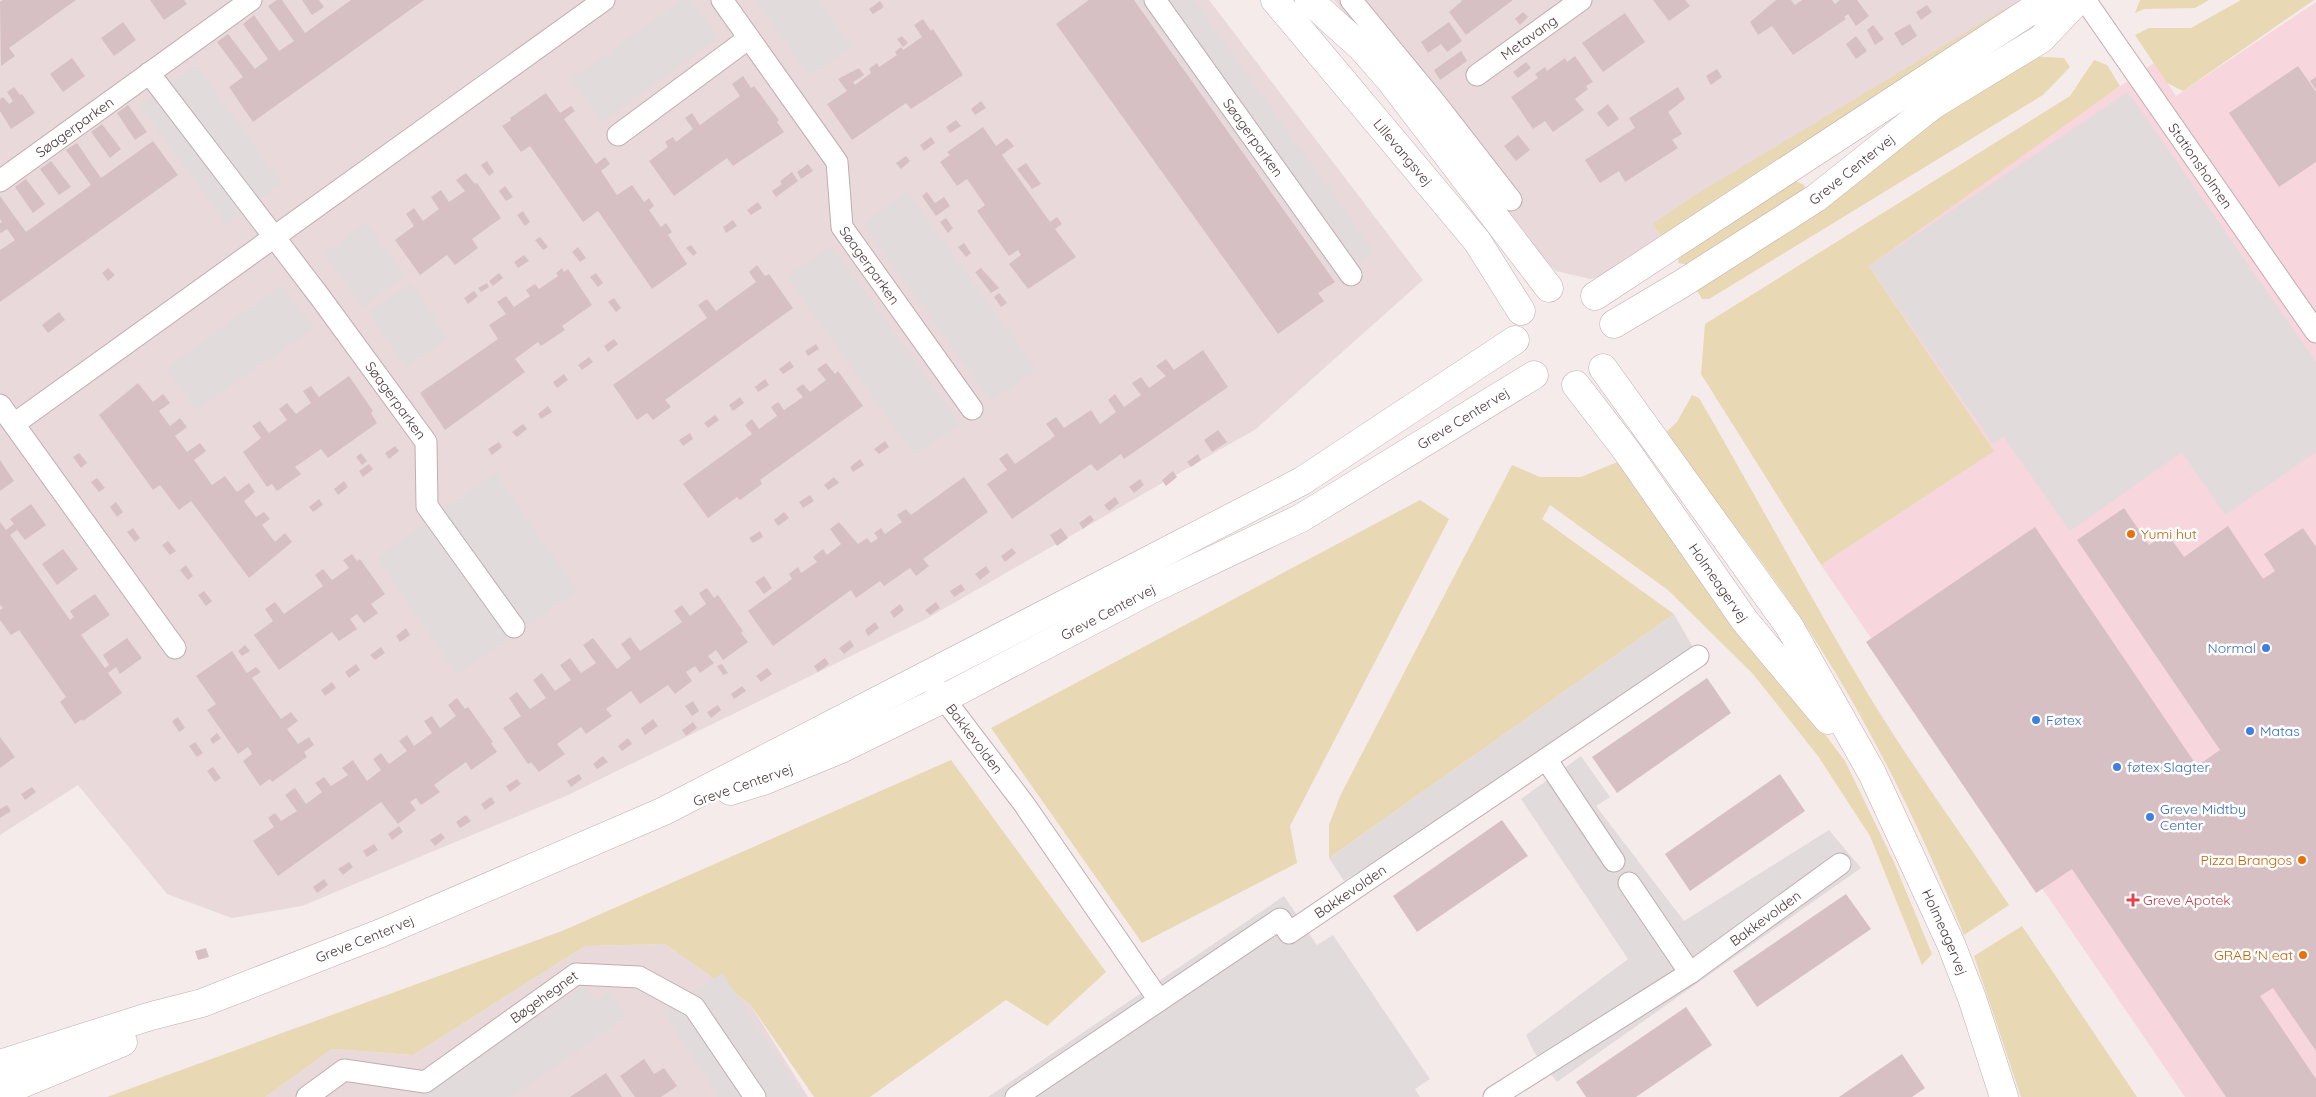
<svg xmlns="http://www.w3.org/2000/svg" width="2316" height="1097" viewBox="0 0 2316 1097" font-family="Quicksand,sans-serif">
<rect width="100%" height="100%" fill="#f5ebeb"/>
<!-- residential -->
<g fill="#e9d9da">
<polygon points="0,0 1209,0 1423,280 1256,429 926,619 566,796 302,906 232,918 167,894 78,785 0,835"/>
<polygon points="1334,0 2088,0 1616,273 1590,279 1556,271 1518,235"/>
<polygon points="665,944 750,1004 808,1097 265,1097 332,1049 413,1055 585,946"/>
</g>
<!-- commercial -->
<polygon fill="#f7d6dd" points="2316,2 2316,1097 2185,1097 1821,565 1993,451 1866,261 2154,63 2176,96"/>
<!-- green -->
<g fill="#e9d8b4">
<polygon points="2140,0 2209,0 2195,8 2144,9 2135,13"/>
<polygon points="2241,0 2314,0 2183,91 2167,83 2135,35 2149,28 2191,28"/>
<polygon points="2008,7 2011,13 1667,244 1653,224 1692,197"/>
<polygon points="2028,56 2064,58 2070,67 2043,95 1709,299 1702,299 1693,284 1922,124"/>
<polygon points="2094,60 2107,65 2120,86 1869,266 1994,451 1821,565 1701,374 1705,324 2070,96"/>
<polygon points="1796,181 1804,185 1806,193 1690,265 1678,263 1679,254"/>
<path d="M1692 395 1699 398C1756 496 1810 597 1868 694 1912 766 1962 835 2009 905L1964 935C1915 814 1854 691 1778 585 1742 533 1701 484 1663 435L1677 422Z"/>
<polygon points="1620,461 1845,761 1893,860 1932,954 1922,965 1870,836 1818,756 1753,674 1668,590 1550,505 1542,519 1674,614 1329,858 1329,825 1341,794 1512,465 1540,477 1581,477"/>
<polygon points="1420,500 1449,519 1290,826 1297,863 1142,943 991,728"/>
<polygon points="951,760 1106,972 1047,1026 1006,1000 870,1097 814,1097 750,1004 665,944 585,946 413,1055 332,1049 265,1097 107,1097 562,931"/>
<polygon points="2022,926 2137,1097 2021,1097 1974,956"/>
</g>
<!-- parking -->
<g fill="#e1dbdc">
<polygon points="682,0 691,0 718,38 602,121 572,79"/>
<polygon points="755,0 818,0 852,47 809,76"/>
<polygon points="1137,0 1194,0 1374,251 1337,278"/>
<polygon points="196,64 282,184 226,224 140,105"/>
<polygon points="2128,92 2316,362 2316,452 2225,515 2182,452 2070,531 2003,436 1993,444 1869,266"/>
<polygon points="907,191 1036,369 991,401 863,224"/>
<polygon points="366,222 405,275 363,307 324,254"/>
<polygon points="832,246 960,424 915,455 787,277"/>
<polygon points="411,283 448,338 407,367 368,313"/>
<polygon points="282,285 314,328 196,410 166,368"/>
<polygon points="495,473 578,591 457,674 377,558"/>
<polygon points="1674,614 1698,656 1344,881 1329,858"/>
<polygon points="1581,756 1610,797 1596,806 1684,921 1829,830 1861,868 1557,1082 1534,1052 1526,1035 1628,959 1521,799"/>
<polygon points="1284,896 1317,945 1333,935 1430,1079 1415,1089 1420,1097 988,1097"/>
<polygon points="722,973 804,1097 719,1097 663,1013"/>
<polygon points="584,985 595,1001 610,991 627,1017 510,1097 421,1097"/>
</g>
<!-- building -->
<g fill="#d7c0c4">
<polygon points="3,0 76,0 9,48 15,56 1,66 0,2"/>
<polygon points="150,0 184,0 187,4 164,20"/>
<polygon points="277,0 282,0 305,33 351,0 424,0 253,122 229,87 243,77 217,42 228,34 255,69 268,59 243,24 254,15 279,51 294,41 268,6"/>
<polygon points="302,0 319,0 324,7 312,15"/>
<polygon points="1089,0 1134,0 1335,282 1318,293 1324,301 1278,334 1056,24"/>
<polygon points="1461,0 1513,0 1466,35 1449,12 1462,1"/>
<polygon points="1653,0 1685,0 1690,6 1669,21"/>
<polygon points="1776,0 1791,0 1795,5 1802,0 1832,0 1835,4 1840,0 1857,0 1869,16 1856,26 1848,14 1844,17 1846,19 1793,55 1772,26 1758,35 1750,22"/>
<polygon points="880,1 884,7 873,14 869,9"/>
<polygon points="1927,5 1932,12 1921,20 1916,12"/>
<polygon points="1523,12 1528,17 1520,25 1515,19"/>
<polygon points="1625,13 1645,42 1603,72 1582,43"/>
<polygon points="923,19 931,31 933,29 963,75 911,109 906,103 852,140 827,104 847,91 838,79 859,68 864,75 853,82 855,85 871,73 869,69 877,63 879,67 897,55 895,52 901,47 903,50 922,37 914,25"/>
<polygon points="123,22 136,40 114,56 101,38"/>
<polygon points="1449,22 1462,41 1447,52 1441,44 1428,53 1421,42"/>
<polygon points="1910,24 1917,36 1902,46 1894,33"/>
<polygon points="1873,25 1884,39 1875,45 1867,30"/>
<polygon points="902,36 908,43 903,47 897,39"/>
<polygon points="1856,36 1867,51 1856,59 1846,44"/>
<polygon points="1461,51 1467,61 1440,80 1434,70"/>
<polygon points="1575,56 1593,82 1586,86 1588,89 1575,99 1584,110 1553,132 1545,121 1533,129 1511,97 1538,78 1535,74 1545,67 1547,71 1565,58 1567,62"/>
<polygon points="72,58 85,76 63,92 50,74"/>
<polygon points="1526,62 1531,68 1518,78 1513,72"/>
<polygon points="2298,66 2316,92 2316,162 2279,187 2229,113"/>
<polygon points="1717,69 1722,77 1711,85 1706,76"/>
<polygon points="743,76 751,88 754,86 779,120 777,122 784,132 733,166 727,158 674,196 649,161 668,147 665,142 673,137 676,142 693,129 685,118 692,113 700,125 740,96 732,84"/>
<polygon points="2316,77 2316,90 2310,81"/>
<polygon points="14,87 20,95 22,94 35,113 11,129 0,111 0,99 3,97 9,104 13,101 7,92"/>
<polygon points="1678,87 1685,99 1668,112 1682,134 1672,140 1678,148 1625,182 1619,171 1600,183 1585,160 1635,128 1629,118"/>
<polygon points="546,93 560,113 571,106 575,111 564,119 596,164 605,157 610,164 601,171 617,195 632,185 644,202 649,198 654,206 649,210 661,227 666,223 672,232 668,235 687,264 652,289 598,211 583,222 530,146 521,152 502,126 511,120 510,118"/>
<polygon points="981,101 986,108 975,115 971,109"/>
<polygon points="1608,104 1619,119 1608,127 1597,113"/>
<polygon points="128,105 147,132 135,140 117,113"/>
<polygon points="956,120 961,126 950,133 946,127"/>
<polygon points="102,124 121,149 110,158 91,132"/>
<polygon points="983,127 996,146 1007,138 1014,146 1002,155 1050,222 1057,217 1062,224 1055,229 1076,257 1028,289 1009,264 1021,255 1018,250 1009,256 977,211 985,205 967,179 957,186 940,162 950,155 947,152"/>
<polygon points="1518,135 1530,150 1516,161 1504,146"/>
<polygon points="931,137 935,143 924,151 920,145"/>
<polygon points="153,141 178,175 0,302 0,250 15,240 7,229 1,233 0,232 0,223 2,222 0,219 0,196 26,232 91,185 66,150 77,143 101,178"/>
<polygon points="906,156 910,161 901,169 896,163"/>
<polygon points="51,161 71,187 59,195 40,169"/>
<polygon points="487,161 494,172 489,176 481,165"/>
<polygon points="1026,163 1041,184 1032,189 1017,169"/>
<polygon points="808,164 813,171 801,179 797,172"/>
<polygon points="792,172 798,181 776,197 772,191 782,184 780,181"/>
<polygon points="466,173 475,184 477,183 501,218 472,239 478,248 455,265 447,255 420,275 395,240 414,226 406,214 414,208 423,221 439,209 431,197 441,190 449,202 465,191 456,180"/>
<polygon points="26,179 45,204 33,213 15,187"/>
<polygon points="505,186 513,197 506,201 499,191"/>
<polygon points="927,192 935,203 944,197 950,206 936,216 922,196"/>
<polygon points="758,202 762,208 751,215 747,210"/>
<polygon points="523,211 530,222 525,226 517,215"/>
<polygon points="946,218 953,228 948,233 940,222"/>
<polygon points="733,220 737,226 726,233 723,227"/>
<polygon points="540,237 548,247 543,250 535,240"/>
<polygon points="964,243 971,253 966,257 958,247"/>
<polygon points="691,245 697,253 693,256 686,248"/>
<polygon points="578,247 586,258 580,262 572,252"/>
<polygon points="524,255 529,261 518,268 514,262"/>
<polygon points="757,265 765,276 769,274 793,308 665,400 671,407 653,420 647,413 637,420 613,385 707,318 698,305 707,299 716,311 756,282 749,272"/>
<polygon points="108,268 115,275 108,281 102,273"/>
<polygon points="562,268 564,272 568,269 592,305 562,326 565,330 541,346 538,342 515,359 525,372 445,430 420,393 498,339 489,325 506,314 497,302 506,296 514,307 530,296 526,290 535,284 539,289 558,276 556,273"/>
<polygon points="981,268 999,288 991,293 975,272"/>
<polygon points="499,273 503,278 493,286 489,281"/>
<polygon points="596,273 603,283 598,287 590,277"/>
<polygon points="487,283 489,287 481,292 478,288"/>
<polygon points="474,291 478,296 468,304 464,298"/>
<polygon points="999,293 1007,303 1001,307 994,297"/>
<polygon points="614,298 621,308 616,312 608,302"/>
<polygon points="59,312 65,320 48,333 42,325"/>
<polygon points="614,339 618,344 608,352 604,346"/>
<polygon points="816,344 819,349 808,356 805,351"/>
<polygon points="1203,350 1228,387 1124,459 1121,454 1097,471 1091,464 1012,519 987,484 1007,470 999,459 1007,453 1015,464 1055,436 1046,424 1056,417 1064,428 1091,410 1100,424 1116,412 1108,400 1115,394 1124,407 1141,395 1132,383 1141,377 1149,388 1166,376 1156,366 1166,359 1174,370"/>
<polygon points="589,357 593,362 582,370 578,365"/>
<polygon points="790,361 794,367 783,374 779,369"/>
<polygon points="826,363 835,374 838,371 863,406 760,480 762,484 740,500 737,497 708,518 683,484 752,434 745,425 752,419 759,429 777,416 771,407 778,402 784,410 803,397 796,389 803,384 810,392 826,380 817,369"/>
<polygon points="564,374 568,380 557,388 553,382"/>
<polygon points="349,376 373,411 371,413 377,423 328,458 321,449 295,467 301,474 277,491 272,484 267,487 243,452 261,438 252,426 260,421 269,433 287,420 279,409 287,403 296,414 311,403 303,391 311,386 319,397"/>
<polygon points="765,379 769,385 758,392 755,387"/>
<polygon points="138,383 153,402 163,394 170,403 159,411 170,426 180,418 187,427 175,436 187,452 200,443 206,451 194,460 212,485 225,476 237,492 249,483 255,492 244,501 256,517 264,512 270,519 262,525 275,542 285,533 292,542 249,578 191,501 179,510 160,485 153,490 99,415"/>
<polygon points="740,397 744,403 733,411 729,405"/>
<polygon points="548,406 552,412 541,419 538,414"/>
<polygon points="715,415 719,420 708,428 704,423"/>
<polygon points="523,424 527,429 517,437 512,432"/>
<polygon points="1218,430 1227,442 1212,452 1204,440"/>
<polygon points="690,433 693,439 683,446 679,440"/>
<polygon points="885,441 889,447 879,454 874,449"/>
<polygon points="499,442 502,447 492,455 488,449"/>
<polygon points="395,446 399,451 389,459 385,453"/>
<polygon points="79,453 87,463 81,468 73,457"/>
<polygon points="361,453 367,461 362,465 356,457"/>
<polygon points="1198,454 1201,460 1191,467 1187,462"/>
<polygon points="860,459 864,465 853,472 850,467"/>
<polygon points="0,460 14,481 0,491"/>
<polygon points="369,464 373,469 363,477 359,471"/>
<polygon points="1173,471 1177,477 1166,486 1162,480"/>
<polygon points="834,477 839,483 828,490 824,485"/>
<polygon points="964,477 988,512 923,559 929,566 916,576 910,568 884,586 880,581 856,598 851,590 773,646 748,611 792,579 789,574 798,567 801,573 817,562 813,557 823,549 827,555 841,544 830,529 839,522 858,544 867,538 871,543 878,538 874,533 881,528 885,534 902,522 897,515 906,509 911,515"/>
<polygon points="97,478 105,488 99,492 91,482"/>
<polygon points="1140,479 1144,485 1134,493 1129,487"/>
<polygon points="344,481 348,487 338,495 334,489"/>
<polygon points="810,495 814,501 803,508 799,502"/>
<polygon points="1115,497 1119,503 1109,511 1104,505"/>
<polygon points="319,499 323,505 313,512 309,507"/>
<polygon points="116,502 123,512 117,517 110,507"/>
<polygon points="31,504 46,525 25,540 17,530 10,535 70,620 74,617 70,611 95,594 110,615 81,635 105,668 109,665 103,655 127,638 142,658 120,674 116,667 108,673 122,693 83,721 82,719 75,724 60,702 66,697 19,630 11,635 0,620 0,610 3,608 0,605 0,522 6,530 14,524 10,519"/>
<polygon points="2124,508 2149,545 2167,533 2184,557 2228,526 2263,579 2275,571 2264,554 2303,528 2316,547 2316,1051 2273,988 2260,996 2316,1079 2316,1097 2226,1097 2072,869 2036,893 1866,642 2035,527 2197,766 2220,750 2077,540"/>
<polygon points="784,512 789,518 778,526 774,520"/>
<polygon points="1090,515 1094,520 1083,529 1079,523"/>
<polygon points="133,528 140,538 135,542 127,532"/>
<polygon points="1061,528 1068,538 1057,546 1050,535"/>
<polygon points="760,531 763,537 753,543 749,538"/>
<polygon points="168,541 176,551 170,555 162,545"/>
<polygon points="1012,548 1016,553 1005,562 1001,556"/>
<polygon points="63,549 78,569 57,585 42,564"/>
<polygon points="352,554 357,561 360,559 385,594 371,604 378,613 364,623 357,614 350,619 357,629 339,641 332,632 279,670 254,635 273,621 265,609 275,602 284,614 323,586 315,575 323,569 332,580 349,568 343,560"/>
<polygon points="186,565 193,576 188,580 180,570"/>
<polygon points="986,566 990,572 980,580 975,574"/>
<polygon points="764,576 772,588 764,594 755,582"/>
<polygon points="961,584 965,590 954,597 950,591"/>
<polygon points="707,588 714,598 718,595 743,631 741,633 748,642 723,660 716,650 708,656 714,663 700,673 695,666 686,672 692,681 675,694 668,685 640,704 631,691 606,709 612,716 586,734 581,727 557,744 565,754 539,772 531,762 528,764 503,728 521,716 509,698 517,692 530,709 546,698 533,680 542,673 555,691 571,680 560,665 570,658 581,673 596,663 583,645 593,638 617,669 631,658 621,644 630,637 640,651 682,622 674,611 682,605 690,616 706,604 699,593"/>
<polygon points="204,591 212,601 206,606 198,595"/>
<polygon points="936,602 940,608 930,615 925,610"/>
<polygon points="900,604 904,610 894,618 890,612"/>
<polygon points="875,622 879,628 868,636 865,630"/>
<polygon points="406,628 410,635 400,642 396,636"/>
<polygon points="850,640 854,646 844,654 839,648"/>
<polygon points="245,645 250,651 242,656 238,651"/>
<polygon points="381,647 385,653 375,660 370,655"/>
<polygon points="232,651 247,673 256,667 261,672 252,678 281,719 291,712 298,721 287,729 298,744 309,737 314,745 304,752 307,757 272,782 270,779 260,786 243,761 252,754 248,747 238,754 207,710 216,704 196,676"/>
<polygon points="825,658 829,664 818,672 814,666"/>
<polygon points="356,664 360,670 349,678 345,672"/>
<polygon points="722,664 728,673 723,675 717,666"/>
<polygon points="767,668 772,674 761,682 756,676"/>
<polygon points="1707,678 1731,713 1617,793 1592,757"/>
<polygon points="332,682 336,688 325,696 321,690"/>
<polygon points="742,686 746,691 734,699 731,694"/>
<polygon points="457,698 465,709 468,707 493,742 491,743 497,752 471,770 466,762 434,785 440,792 421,805 416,798 410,802 416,810 398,824 381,802 278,876 253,841 274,827 268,818 275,813 281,821 297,811 285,795 295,788 306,804 322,792 315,783 324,777 331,786 348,775 342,768 353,760 367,781 381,770 373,759 381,753 389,764 407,751 399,741 407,735 414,746 432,733 424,721 432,716 440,728 456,716 448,705"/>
<polygon points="693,701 699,711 692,716 685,706"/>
<polygon points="718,705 721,710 711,718 707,712"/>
<polygon points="178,717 185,728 179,732 172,721"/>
<polygon points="653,719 658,726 645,735 641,728"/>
<polygon points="693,722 697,728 686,736 682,730"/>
<polygon points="217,733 221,738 213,744 210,739"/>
<polygon points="0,737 15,757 0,768"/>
<polygon points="628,738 632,744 622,751 618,746"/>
<polygon points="195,742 203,753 197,757 189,746"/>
<polygon points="603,756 608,762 597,769 593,764"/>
<polygon points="213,767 221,778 215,782 207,771"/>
<polygon points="579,774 582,779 571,787 567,781"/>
<polygon points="1780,774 1805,811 1690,891 1665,854"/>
<polygon points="517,779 521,784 510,792 506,786"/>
<polygon points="32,787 36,792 25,800 21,794"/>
<polygon points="491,797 495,803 485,810 481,804"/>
<polygon points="7,805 11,811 0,818 0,809"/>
<polygon points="466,815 471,821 460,828 456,822"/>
<polygon points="1502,820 1528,856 1417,932 1393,896"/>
<polygon points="399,826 403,832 392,840 388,834"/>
<polygon points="441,833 445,838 435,846 430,840"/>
<polygon points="374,844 378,850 367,857 363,851"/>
<polygon points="349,862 353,867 343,875 338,869"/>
<polygon points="324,879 328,885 317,893 313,887"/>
<polygon points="1846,894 1871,929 1757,1007 1733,971"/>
<polygon points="206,948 209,957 198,960 195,951"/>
<polygon points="1686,1007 1712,1045 1636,1097 1586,1097 1576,1082"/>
<polygon points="1902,1054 1925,1088 1912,1097 1839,1097"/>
<polygon points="644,1059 654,1074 664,1068 677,1086 661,1097 635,1097 620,1076"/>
<polygon points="606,1073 622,1097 570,1097"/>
</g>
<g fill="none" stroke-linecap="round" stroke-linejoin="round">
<defs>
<g id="minor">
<path id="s1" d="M722 0 837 162 842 227 972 409"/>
<path id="s2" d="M1155 0 1351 275"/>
<polyline points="1351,0 1438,106 1511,200"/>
<path id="s3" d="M2085 0 2316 332"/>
<path id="s4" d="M149 73 320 297 426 442 427 506 514 627"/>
<path id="s5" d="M1477 75 1581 0"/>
<polyline points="618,135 749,38"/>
<path id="s6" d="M0 181 251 0"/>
<polyline points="0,405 175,648"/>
<polyline points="14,424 604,0"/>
<path id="s7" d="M926 675 1024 804 1159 1000"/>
<polyline points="1546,759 1614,861"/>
<polyline points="1629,883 1690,973"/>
<path id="s8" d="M307 1097 344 1070 425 1082 576 974 639 977 694 1007 755 1097"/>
<path id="s9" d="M1016 1097 1280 919 1289 933 1698 656"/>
<path id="s10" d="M1494 1097 1690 973 1840 864"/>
</g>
<g id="tertiary">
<path id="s11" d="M1275 0 1477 241 1521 311"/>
<polyline points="1309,0 1361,47 1390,80 1549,288"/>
<polyline points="1595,296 2027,13 2068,0"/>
<path id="s12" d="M1614 324 1683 283 1816 198 1933 105 2041 39 2078 0"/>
<path id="s13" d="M1603 368 1789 626 1872 773 1951 944 1972 998 2004 1097"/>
<path id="s14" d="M1576 385 1626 450 1745 621 1828 720"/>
<path id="s15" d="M730 791 763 781 841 749 943 699 1150 590 1301 518 1534 375"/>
<path id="s16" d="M0 1064 151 1016 202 1003 381 933 664 811 1302 481 1515 340"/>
<polyline points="0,1093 123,1042"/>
</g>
</defs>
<!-- minor casing -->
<use href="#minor" stroke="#c1adaf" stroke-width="23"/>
<!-- tertiary casing -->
<use href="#tertiary" stroke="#c1adaf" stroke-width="29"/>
<!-- minor -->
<use href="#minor" stroke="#fff" stroke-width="21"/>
<!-- tertiary -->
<use href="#tertiary" stroke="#fff" stroke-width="28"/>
</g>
<!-- markers -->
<g fill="#e8710a" stroke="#fff" stroke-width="2">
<circle cx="2131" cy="534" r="5"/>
<circle cx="2302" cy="860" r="5"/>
<circle cx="2303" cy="955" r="5"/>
</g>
<g fill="#3f7fe0" stroke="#fff" stroke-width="2">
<circle cx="2266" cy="648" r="5"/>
<circle cx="2036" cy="720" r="5"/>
<circle cx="2250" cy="731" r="5"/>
<circle cx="2117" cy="767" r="5"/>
<circle cx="2150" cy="817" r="5"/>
</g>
<path fill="#e0444e" stroke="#fff" stroke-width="2" d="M2130.5 892.5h5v5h5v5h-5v5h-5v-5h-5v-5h5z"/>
<g text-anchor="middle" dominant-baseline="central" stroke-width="5" stroke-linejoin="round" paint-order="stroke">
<!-- street labels -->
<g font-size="14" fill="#4a383b" stroke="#fff">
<text stroke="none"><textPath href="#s5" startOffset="64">Metavang</textPath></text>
<text stroke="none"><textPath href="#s6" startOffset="92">Søagerparken</textPath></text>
<text stroke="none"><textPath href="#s2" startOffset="169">Søagerparken</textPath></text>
<text stroke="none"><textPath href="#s11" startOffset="199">Lillevangsvej</textPath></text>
<text stroke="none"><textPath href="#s3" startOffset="202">Stationsholmen</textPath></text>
<text stroke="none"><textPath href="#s12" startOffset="284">Greve Centervej</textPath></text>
<text stroke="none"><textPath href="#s1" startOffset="311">Søagerparken</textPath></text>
<text stroke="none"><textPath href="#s4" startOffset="410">Søagerparken</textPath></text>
<text stroke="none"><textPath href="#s15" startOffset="824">Greve Centervej</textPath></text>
<text stroke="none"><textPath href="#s14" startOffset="244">Holmeagervej</textPath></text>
<text stroke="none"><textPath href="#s15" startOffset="419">Greve Centervej</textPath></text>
<text stroke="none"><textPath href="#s7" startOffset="80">Bakkevolden</textPath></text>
<text transform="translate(743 785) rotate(-19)">Greve Centervej</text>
<text stroke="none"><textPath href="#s9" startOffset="409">Bakkevolden</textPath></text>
<text stroke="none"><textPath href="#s10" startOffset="325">Bakkevolden</textPath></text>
<text stroke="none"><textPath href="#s13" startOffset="662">Holmeagervej</textPath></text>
<text stroke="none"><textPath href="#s16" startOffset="386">Greve Centervej</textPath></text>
<text stroke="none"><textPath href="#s8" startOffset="274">Bøgehegnet</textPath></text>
</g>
<!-- food labels -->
<g font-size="14" fill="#c56008" stroke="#fff" text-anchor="end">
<text x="2141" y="534" text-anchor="start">Yumi hut</text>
<text x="2292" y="860">Pizza Brangos</text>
<text x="2293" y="955">GRAB 'N eat</text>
</g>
<!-- shop labels -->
<g font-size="14" fill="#366cbe" stroke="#fff" text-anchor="start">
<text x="2256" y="648" text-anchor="end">Normal</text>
<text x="2046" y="720">Føtex</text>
<text x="2260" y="731">Matas</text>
<text x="2127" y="767">føtex Slagter</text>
<text x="2160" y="809">Greve Midtby<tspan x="2160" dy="16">Center</tspan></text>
</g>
<!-- health labels -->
<g font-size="14" fill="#be3a42" stroke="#fff" text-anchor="start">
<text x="2143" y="900">Greve Apotek</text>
</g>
</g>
</svg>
